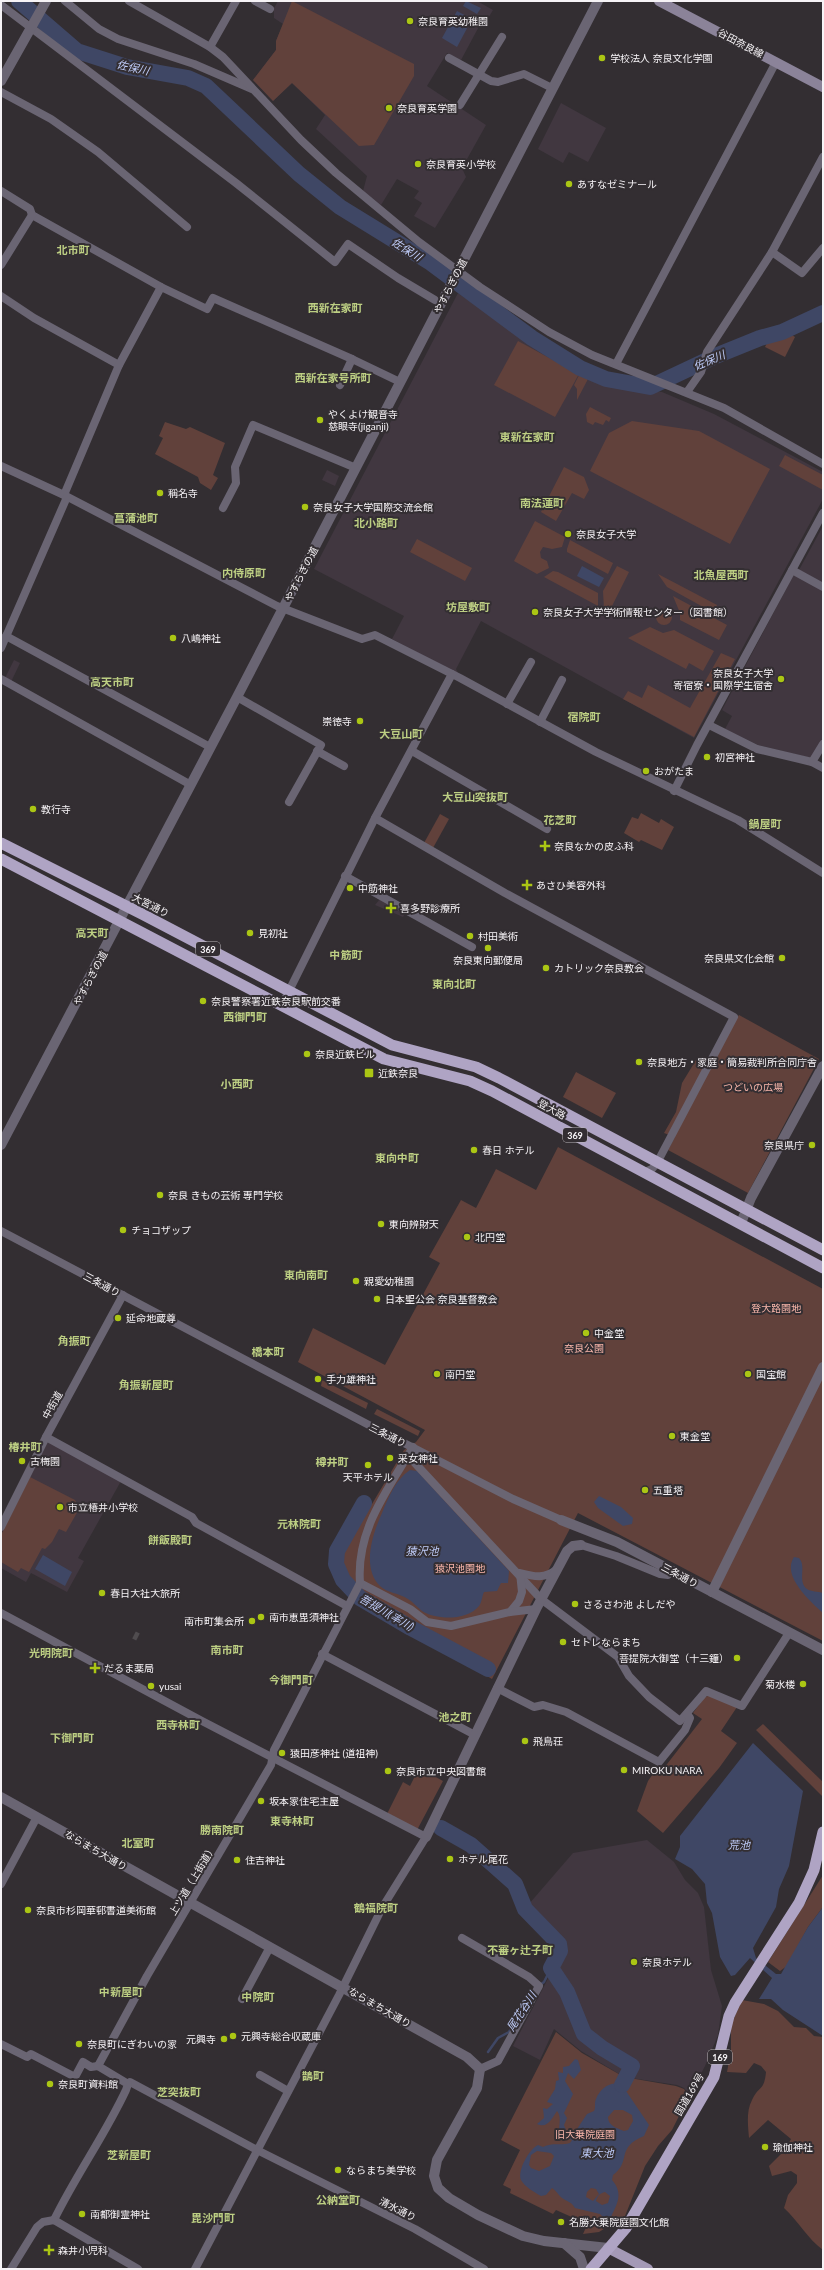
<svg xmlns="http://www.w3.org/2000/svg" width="824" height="2270" viewBox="0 0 824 2270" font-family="Lato,'Noto Sans JP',sans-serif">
<rect width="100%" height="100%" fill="#332e32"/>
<!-- built -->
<g fill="#413740">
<polygon points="278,1 477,1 493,10 487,20 483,19 461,60 447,53 427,86 486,125 462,168 466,177 435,228 414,216 422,203 414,198 419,191 397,179 381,205 363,191 367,176 316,129 325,115 292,83 273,101 253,80 276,50 276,41 283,24 274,18 274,8"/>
<polygon points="561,103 606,128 588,162 569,152 563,163 538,149"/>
<polygon points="458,293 521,337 580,372 608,384 662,392 714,414 823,472 823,499 694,738 481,621 456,669 459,675 392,639 404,616 314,569"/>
<polygon points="327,470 339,476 335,486 322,480"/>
<polygon points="823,526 823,583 799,570"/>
<polygon points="797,575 823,589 823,739 811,758 758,745 725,729 732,716 722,710 793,576"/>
<polygon points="14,660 20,663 11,682 5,678"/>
<polygon points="380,899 406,912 403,917 375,905"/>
<polygon points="48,1441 121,1481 78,1558 84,1561 67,1592 31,1573 26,1582 1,1568 1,1534"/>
<polygon points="647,1840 674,1862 685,1880 698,1893 704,1907 711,1970 722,2006 718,2035 705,2066 690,2095 684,2088 677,2085 624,2077 581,2051 554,2029 540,2060 513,2046 564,1948 561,1936 529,1904 573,1853"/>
</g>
<!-- green -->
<g fill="#61413b">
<polygon points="292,1 414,64 414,76 374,145 359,146 292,83 273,101 253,80 276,50 276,41"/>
<polygon points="787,332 795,337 785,357 765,347 768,341"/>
<polygon points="518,341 579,374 555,417 494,385"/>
<polygon points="580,373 588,379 577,400 577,389 574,385"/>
<polygon points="590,407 611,418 609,422 606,420 603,425 595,422 593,425 587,422 586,414"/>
<polygon points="632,421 699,431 770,469 730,544 590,471 609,433"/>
<polygon points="165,422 186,429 190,427 225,443 213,475 218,478 211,490 200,483 198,477 155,454 163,438 159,436"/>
<polygon points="785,455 823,475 823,490 779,466"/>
<polygon points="564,467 584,477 589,490 584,499 572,493 556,521 541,512"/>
<polygon points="535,521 565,537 562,547 552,549 543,547 540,552 541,558 547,561 549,568 537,574 514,561"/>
<polygon points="417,539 472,568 465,581 410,552"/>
<polygon points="570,540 613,563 608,574 567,552 567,549"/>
<polygon points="617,566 629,572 609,612 604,609 603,591"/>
<polygon points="553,571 558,572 598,593 598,606 544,577"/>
<polygon points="658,574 717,605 714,613 667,587"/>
<polygon points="673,596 727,625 719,640 680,620 680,613"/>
<circle cx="664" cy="617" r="8"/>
<polygon points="650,627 663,633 674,630 714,651 703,671 689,663 686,669 628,638"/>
<polygon points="721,653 735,659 694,737 623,699 628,691 642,698 648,685 690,708"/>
<polygon points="641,813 659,823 661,819 674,827 662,850 641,840 639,842 624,833 632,817 638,819"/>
<polygon points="440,814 449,819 433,848 424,843"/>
<polygon points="739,1015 819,1059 748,1193 668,1150 675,1137 664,1133 676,1112 682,1083 696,1060 707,1060"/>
<polygon points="576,1072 616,1093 602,1118 563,1097"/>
<path d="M558 1147 823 1289V1641L578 1513 492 1679 355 1598C344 1583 331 1569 336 1549L364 1498 372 1504 404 1450 416 1442 425 1430 298 1362 313 1328 385 1365 440 1263 429 1257 461 1200 476 1208 496 1169 536 1190Z"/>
<polygon points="322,1380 368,1403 366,1409 321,1386"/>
<polygon points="377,1409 420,1431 418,1436 374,1414"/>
<polygon points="30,1477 75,1500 79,1509 66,1532 59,1529 52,1542 45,1549 42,1548 29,1572 21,1568 18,1572 1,1562 1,1535"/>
<polygon points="709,1695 737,1707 721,1731 737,1743 719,1768 663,1833 637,1811 648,1781 659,1765 664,1768 702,1719 693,1713 704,1698"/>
<polygon points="763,1724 823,1782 822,1796 756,1730"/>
<polygon points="419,1768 443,1781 416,1832 386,1816 403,1782 410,1786"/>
<polygon points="823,1875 823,1907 808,1927 787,1966 780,1971 768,1962"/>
<path d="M742 2000 764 2004 778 2011 794 2027 806 2028 814 2036 823 2037V2250C808 2239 798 2221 784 2208L788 2195 797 2183V2175L791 2171 772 2176 769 2166 785 2150 791 2139 768 2120 749 2138C748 2126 746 2111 752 2100 759 2085 764 2092 766 2072L761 2066 754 2063 746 2073 727 2072 731 2050V2025Z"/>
<polygon points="556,2032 582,2053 624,2077 676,2086 684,2089 689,2096 672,2130 658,2146 645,2166 625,2216 599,2232 583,2234 587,2225 585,2223 556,2210 553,2214 510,2193 511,2189 503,2185 520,2150 501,2140"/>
</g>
<!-- water -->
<g fill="#3f4765" fill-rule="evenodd">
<polygon points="466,1 481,8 477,14 463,6"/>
<polygon points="457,11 472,19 457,47 442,38"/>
<polygon points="582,566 604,578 599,587 577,576"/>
<path d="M410 1470 417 1471 509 1571 508 1583H501L497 1591 484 1592C482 1596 482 1602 479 1606 467 1621 436 1620 422 1611 417 1607 413 1602 408 1599 399 1593 387 1593 380 1586 361 1567 373 1533 382 1513 388 1498 396 1479 410 1470Z"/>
<polygon points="599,1496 621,1507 633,1518 632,1524 623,1526 598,1508 594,1502"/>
<polygon points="43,1555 72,1572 65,1586 35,1569"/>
<path d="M794 1557 799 1558C807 1567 797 1581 807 1589 811 1592 818 1591 823 1593V1613C811 1602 781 1576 794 1557Z"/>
<polygon points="753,1743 803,1791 789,1866 779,1889 776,1907 753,1948 756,1958 776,1974 781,1974 808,1927 823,1907 823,2036 783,2010 771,1999 759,1999 772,1978 750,1958 735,1975 731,1976 720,1957 712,1913 707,1903 705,1884 692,1869 675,1859 680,1847 680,1836"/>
<path d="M575 2059 578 2060 581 2070 574 2079 568 2073 565 2081 573 2094 564 2113 567 2118 564 2125 567 2133 573 2135 587 2114 594 2111C596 2107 594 2103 596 2099 600 2088 612 2080 622 2085L649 2125 644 2136C615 2148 632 2161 613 2175L612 2180C624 2194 617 2204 610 2219H605L600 2214 575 2208C571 2201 567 2202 562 2198 558 2195 557 2191 552 2188L546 2195 541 2196C534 2192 525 2187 521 2180 517 2171 529 2149 538 2145L543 2147C553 2142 560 2146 570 2143L572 2140 560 2135C557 2128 563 2118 557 2111 552 2118 548 2129 537 2124L544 2118 543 2108 547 2109 553 2104 547 2102 555 2089 556 2081 559 2080 558 2072 563 2073V2067L569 2066ZM614 2110H623L632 2115 633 2121 628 2130 624 2131C617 2128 608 2126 608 2117ZM537 2151 551 2153 554 2156 550 2166 539 2171 531 2168 529 2165 531 2155ZM591 2188 596 2189 599 2194 593 2201 586 2197 587 2192ZM605 2192 610 2196 608 2203 602 2205 596 2201C597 2196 600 2193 605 2192Z"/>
</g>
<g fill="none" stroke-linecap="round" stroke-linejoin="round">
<!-- stream -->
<g stroke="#3f4765" stroke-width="2.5">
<polyline points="540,1985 544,1982 551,1968"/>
<polyline points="488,2052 498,2038 509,2032 519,2015"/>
</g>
<!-- river -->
<g stroke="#3f4765" stroke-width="16">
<polyline points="19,1 77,51 127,67 188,78 206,86 299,174 340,207 431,263 532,338 580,368 606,379 650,387 718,355 760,338 782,332 823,313"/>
<polyline points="364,1503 337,1551 336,1564 343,1580 360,1598 411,1628 488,1669"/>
<polyline points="441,1828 471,1845 515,1884 525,1909 559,1944 560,1951 551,1968 567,1992 584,2034 602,2048 632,2066 622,2085"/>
</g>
<!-- minor-tunnel -->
<g stroke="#504c4f" stroke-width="8" stroke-dasharray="8 4" stroke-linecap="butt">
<polyline points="157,1593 161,1595"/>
<polyline points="134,1635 138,1637"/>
</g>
<!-- minor -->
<g stroke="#6a6573" stroke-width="8">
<polyline points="65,1 99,29 118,39 194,64 252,89"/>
<polyline points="129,1 210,47 223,57 301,140 336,173 419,242 480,287 549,332 592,355 724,408 823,464"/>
<polyline points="255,1 270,9"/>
<polyline points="1,5 236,183 335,262 348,244 398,278 435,300"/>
<polyline points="210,47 236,1"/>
<polyline points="449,58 491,81 498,82 524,74 552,88"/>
<polyline points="1,92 51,119 98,152 187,227"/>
<polyline points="460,105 502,37"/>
<polyline points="1,191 30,209 32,215 161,287"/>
<polyline points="772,252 823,157"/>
<polyline points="1,265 32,215"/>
<polyline points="1,296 34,318 119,365"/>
<polyline points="616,364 776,62"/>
<polyline points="340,385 352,359"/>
<polyline points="687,392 701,372 707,352 772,252 802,273 823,248"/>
<polyline points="1,466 64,495 277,606 362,639 375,635 460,678 596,752 738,820 823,873"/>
<polyline points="64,495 119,365 161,287 207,309 213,298 352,359 400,382"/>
<polyline points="223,508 236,483 235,467 253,425 356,468"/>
<polyline points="792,570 823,587"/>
<polyline points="6,636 210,747"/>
<polyline points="1,648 67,497"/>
<polyline points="1,679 191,785"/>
<polyline points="237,697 321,745 289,802"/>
<polyline points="507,704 531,662"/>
<polyline points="540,722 562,680"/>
<polyline points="709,725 757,749 812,762 823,768"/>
<polyline points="317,751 344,766"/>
<polyline points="412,751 547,829"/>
<polyline points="812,762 823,744"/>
<polyline points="674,791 697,745 823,513"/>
<polyline points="375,818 452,674"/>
<polyline points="345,876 472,947"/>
<polyline points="282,1005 375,818 505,893 734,1017 657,1163 652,1169 645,1172"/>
<polyline points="1,1231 367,1424 513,1499 561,1520"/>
<polyline points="46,1437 192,1517 196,1523 347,1606"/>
<polyline points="413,1448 413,1461 541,1599 618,1657 629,1676 649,1697 680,1721 706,1691 742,1706 789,1633"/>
<polyline points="1,1527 46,1437 123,1295"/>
<polyline points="581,1545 616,1556 660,1574 668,1575 673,1571"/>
<path d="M360 1583 410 1609 427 1622 451 1626 510 1612 519 1601 522 1592 520 1573C535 1577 545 1579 557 1569"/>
<polyline points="510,1612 536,1609"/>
<polyline points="1,1613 202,1721 426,1837 382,1908 339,1995 195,2269"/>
<polyline points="322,1654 475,1735"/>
<polyline points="497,1688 534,1707 543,1705 566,1712 659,1762 685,1730 690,1718 687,1714"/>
<polyline points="1,1884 37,1817"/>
<polyline points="462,1938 529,1977 539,1986 498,2061 480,2069"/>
<polyline points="242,1999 270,1947"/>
<polyline points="1,2044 27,2057 31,2054 75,2077 83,2062 91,2067 98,2066"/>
<polyline points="260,2075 288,2091"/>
<polyline points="128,2084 130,2082 257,2150 415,2229 484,2269"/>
<path d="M54 2220C76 2175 105 2135 126 2090L128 2084 98 2066 147 1976 271 1765 274 1750 360 1583C356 1530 387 1491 413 1447"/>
<polyline points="54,2220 138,2269"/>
<polyline points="11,2269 37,2227 43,2222 54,2220"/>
</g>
<!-- tertiary -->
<g stroke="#6a6573" stroke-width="10">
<polyline points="1,81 46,1"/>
<polyline points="1,1145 237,697 598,1"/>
<polyline points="741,1223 751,1198 823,1066"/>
<polyline points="561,1520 617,1542 823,1650"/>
<polyline points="712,1592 823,1367"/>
<polyline points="1,1797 467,2057 480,2069 477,2088 437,2160 434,2176 438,2188 449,2198 478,2215 523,2236 544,2241 608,2248"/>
<polyline points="426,1837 536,1609 567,1551 573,1546 581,1545"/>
<polyline points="564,2243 580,2257 584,2269"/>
</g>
<!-- secondary -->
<polyline stroke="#8b8399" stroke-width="10" points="659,1 823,87"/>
<!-- primary -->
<polyline stroke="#a499b6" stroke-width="10" points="608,2248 648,2269"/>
<!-- trunk -->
<g stroke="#afa4c4" stroke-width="11">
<polyline points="1,843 142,914 392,1045 476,1067 499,1078 823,1250"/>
<polyline points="1,859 384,1059 470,1081 492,1091 823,1268"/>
<polyline points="591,2269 626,2228 714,2077 729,2016 735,2003 799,1903 814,1870 823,1832"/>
</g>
</g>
<!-- markers -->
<g fill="#abc614" stroke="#332e32" stroke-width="1.5">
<circle cx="410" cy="21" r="4"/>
<circle cx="602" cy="58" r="4"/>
<circle cx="389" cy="108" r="4"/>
<circle cx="418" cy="164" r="4"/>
<circle cx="569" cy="184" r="4"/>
<circle cx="320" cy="420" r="4"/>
<circle cx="160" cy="493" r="4"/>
<circle cx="305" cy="507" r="4"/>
<circle cx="568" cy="534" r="4"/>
<circle cx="535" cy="612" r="4"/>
<circle cx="173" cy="638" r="4"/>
<circle cx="781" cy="679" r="4"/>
<circle cx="360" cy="721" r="4"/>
<circle cx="707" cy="757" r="4"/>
<circle cx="646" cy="771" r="4"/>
<circle cx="33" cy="809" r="4"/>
<path d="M543 840h4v4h4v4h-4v4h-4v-4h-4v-4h4z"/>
<path d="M525 879h4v4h4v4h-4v4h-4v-4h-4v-4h4z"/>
<circle cx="350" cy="888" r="4"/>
<path d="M389 902h4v4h4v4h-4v4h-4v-4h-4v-4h4z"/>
<circle cx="250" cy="933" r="4"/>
<circle cx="470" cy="936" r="4"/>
<circle cx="488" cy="948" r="4"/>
<circle cx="782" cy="958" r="4"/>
<circle cx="546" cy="968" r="4"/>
<circle cx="203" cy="1001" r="4"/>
<circle cx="307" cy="1054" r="4"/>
<circle cx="639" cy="1062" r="4"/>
<rect x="364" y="1068" width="10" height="10" rx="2"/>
<circle cx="812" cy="1145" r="4"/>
<circle cx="474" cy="1150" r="4"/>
<circle cx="160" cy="1195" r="4"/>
<circle cx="381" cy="1224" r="4"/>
<circle cx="123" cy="1230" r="4"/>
<circle cx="467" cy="1237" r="4"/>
<circle cx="356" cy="1281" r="4"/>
<circle cx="377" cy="1299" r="4"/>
<circle cx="118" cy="1318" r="4"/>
<circle cx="586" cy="1333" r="4"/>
<circle cx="437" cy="1374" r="4"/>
<circle cx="748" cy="1374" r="4"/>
<circle cx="318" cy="1379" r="4"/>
<circle cx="672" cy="1436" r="4"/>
<circle cx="390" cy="1458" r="4"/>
<circle cx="22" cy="1461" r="4"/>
<circle cx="368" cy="1465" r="4"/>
<circle cx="645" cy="1490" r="4"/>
<circle cx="60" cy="1507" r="4"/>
<circle cx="102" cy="1593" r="4"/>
<circle cx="575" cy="1604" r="4"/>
<circle cx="261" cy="1617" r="4"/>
<circle cx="252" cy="1621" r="4"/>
<circle cx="563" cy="1642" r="4"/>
<circle cx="737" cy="1658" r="4"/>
<path d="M93 1662h4v4h4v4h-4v4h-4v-4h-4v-4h4z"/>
<circle cx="803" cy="1684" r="4"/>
<circle cx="151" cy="1686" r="4"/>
<circle cx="525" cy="1741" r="4"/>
<circle cx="282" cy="1753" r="4"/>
<circle cx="624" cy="1770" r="4"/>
<circle cx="388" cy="1771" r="4"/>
<circle cx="261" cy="1801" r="4"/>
<circle cx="450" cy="1859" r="4"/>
<circle cx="237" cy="1860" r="4"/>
<circle cx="28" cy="1910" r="4"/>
<circle cx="634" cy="1962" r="4"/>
<circle cx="233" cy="2036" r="4"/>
<circle cx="224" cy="2039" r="4"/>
<circle cx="79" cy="2044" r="4"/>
<circle cx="50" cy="2084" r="4"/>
<circle cx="765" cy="2147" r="4"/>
<circle cx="338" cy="2170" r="4"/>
<circle cx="82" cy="2214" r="4"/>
<circle cx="561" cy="2222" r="4"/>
<path d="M47 2244h4v4h4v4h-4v4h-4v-4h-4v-4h4z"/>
</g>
<g text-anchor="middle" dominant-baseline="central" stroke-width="4" stroke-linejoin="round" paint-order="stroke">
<!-- shield labels -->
<g fill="#332e32" stroke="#bcb8bb" stroke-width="1">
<rect x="196" y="942" width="24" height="14" rx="3"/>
<rect x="563" y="1128" width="24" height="14" rx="3"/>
<rect x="708" y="2050" width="24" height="14" rx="3"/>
</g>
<g font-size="9" font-weight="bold" fill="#f6f3f6">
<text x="208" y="949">369</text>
<text x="575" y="1135">369</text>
<text x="720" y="2057">169</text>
</g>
<!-- poi labels -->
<g font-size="10" fill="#f6f3f6" stroke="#332e32" text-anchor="start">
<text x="418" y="21">奈良育英幼稚園</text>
<text x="610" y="58">学校法人 奈良文化学園</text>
<text x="397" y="108">奈良育英学園</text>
<text x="426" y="164">奈良育英小学校</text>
<text x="577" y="184">あすなゼミナール</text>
<text x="328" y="414">やくよけ観音寺<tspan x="328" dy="12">慈眼寺(jiganji)</tspan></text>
<text x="168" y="493">稱名寺</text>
<text x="313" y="507">奈良女子大学国際交流会館</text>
<text x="576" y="534">奈良女子大学</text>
<text x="543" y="612">奈良女子大学学術情報センター（図書館）</text>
<text x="181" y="638">八嶋神社</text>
<text x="773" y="673" text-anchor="end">奈良女子大学<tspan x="773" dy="12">寄宿寮・国際学生宿舎</tspan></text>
<text x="352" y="721" text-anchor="end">崇徳寺</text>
<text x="715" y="757">初宮神社</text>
<text x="654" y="771">おがたま</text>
<text x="41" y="809">教行寺</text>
<text x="554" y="846">奈良なかの皮ふ科</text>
<text x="536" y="885">あさひ美容外科</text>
<text x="358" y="888">中筋神社</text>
<text x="400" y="908">喜多野診療所</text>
<text x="258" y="933">見初社</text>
<text x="478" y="936">村田美術</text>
<text x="774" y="958" text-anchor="end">奈良県文化会館</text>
<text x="488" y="960" text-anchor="middle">奈良東向郵便局</text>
<text x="554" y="968">カトリック奈良教会</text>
<text x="211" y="1001">奈良警察署近鉄奈良駅前交番</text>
<text x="315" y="1054">奈良近鉄ビル</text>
<text x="647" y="1062">奈良地方・家庭・簡易裁判所合同庁舎</text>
<text x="378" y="1073">近鉄奈良</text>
<text x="804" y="1145" text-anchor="end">奈良県庁</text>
<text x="482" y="1150">春日 ホテル</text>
<text x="168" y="1195">奈良 きもの芸術 専門学校</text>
<text x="389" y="1224">東向辨財天</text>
<text x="131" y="1230">チョコザップ</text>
<text x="475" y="1237">北円堂</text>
<text x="364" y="1281">親愛幼稚園</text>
<text x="385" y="1299">日本聖公会 奈良基督教会</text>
<text x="126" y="1318">延命地蔵尊</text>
<text x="594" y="1333">中金堂</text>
<text x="445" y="1374">南円堂</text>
<text x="756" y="1374">国宝館</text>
<text x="326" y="1379">手力雄神社</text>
<text x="680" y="1436">東金堂</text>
<text x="398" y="1458">采女神社</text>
<text x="30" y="1461">古梅園</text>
<text x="368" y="1477" text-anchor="middle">天平ホテル</text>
<text x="653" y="1490">五重塔</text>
<text x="68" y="1507">市立椿井小学校</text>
<text x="110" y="1593">春日大社大旅所</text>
<text x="583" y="1604">さるさわ池 よしだや</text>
<text x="269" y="1617">南市恵毘須神社</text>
<text x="244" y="1621" text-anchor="end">南市町集会所</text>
<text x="571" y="1642">セトレならまち</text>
<text x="729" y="1658" text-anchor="end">菩提院大御堂（十三鐘）</text>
<text x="104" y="1668">だるま薬局</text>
<text x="795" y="1684" text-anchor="end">菊水楼</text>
<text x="159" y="1686">yusai</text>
<text x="533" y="1741">飛鳥荘</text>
<text x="290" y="1753">猿田彦神社 (道祖神)</text>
<text x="632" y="1770">MIROKU NARA</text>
<text x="396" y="1771">奈良市立中央図書館</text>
<text x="269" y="1801">坂本家住宅主屋</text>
<text x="458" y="1859">ホテル尾花</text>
<text x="245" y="1860">住吉神社</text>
<text x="36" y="1910">奈良市杉岡華邨書道美術館</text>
<text x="642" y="1962">奈良ホテル</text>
<text x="241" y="2036">元興寺総合収蔵庫</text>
<text x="216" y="2039" text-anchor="end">元興寺</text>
<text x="87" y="2044">奈良町にぎわいの家</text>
<text x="58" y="2084">奈良町資料館</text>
<text x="773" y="2147">瑜伽神社</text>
<text x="346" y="2170">ならまち美学校</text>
<text x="90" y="2214">南都御霊神社</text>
<text x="569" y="2222">名勝大乗院庭園文化館</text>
<text x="58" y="2250">森井小児科</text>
</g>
<!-- street labels -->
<g font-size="10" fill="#f6f3f6" stroke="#332e32">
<text transform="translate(741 43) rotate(28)">谷田奈良線</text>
<text transform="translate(450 286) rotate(-63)">やすらぎの道</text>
<text transform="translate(301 574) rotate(-63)">やすらぎの道</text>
<text transform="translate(151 905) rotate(27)">大宮通り</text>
<text transform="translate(90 978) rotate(-62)">やすらぎの道</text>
<text transform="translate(552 1109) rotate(28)">登大路</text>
<text transform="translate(102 1284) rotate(28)">三条通り</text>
<text transform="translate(52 1405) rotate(-61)">中街道</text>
<text transform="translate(388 1435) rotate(27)">三条通り</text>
<text transform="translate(680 1575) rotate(28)">三条通り</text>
<text transform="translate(96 1850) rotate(30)">ならまち大通り</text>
<text transform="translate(192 1880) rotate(-59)">上ツ道（上街道）</text>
<text transform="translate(380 2007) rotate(30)">ならまち大通り</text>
<text transform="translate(689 2094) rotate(-60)">国道169号</text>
<text transform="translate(398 2209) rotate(27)">清水通り</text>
</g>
<!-- park labels -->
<g font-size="10" fill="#fab7ab" stroke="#332e32">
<text x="753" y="1087">つどいの広場</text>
<text x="776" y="1308">登大路園地</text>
<text x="584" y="1348">奈良公園</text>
<text x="460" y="1568">猿沢池園地</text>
<text x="585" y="2134">旧大乗院庭園</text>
</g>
<!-- water labels -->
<g font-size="11" font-style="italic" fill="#bfccf9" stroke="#332e32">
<text transform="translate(133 67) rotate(13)">佐保川</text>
<text transform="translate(407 249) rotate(32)">佐保川</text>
<text transform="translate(709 360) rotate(-23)">佐保川</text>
<text x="422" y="1550">猿沢池</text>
<text transform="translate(387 1612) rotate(30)">菩提川(率川)</text>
<text x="739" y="1844">荒池</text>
<text transform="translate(521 2011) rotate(-57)">尾花谷川</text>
<text x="597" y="2152">東大池</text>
</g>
<!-- neighbourhood labels -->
<g font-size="11" font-weight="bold" fill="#bdcf83" stroke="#332e32">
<text x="73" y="249">北市町</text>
<text x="335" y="307">西新在家町</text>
<text x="333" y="377">西新在家号所町</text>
<text x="527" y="436">東新在家町</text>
<text x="542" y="502">南法蓮町</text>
<text x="136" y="517">菖蒲池町</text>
<text x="376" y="522">北小路町</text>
<text x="244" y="572">内侍原町</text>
<text x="721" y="574">北魚屋西町</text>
<text x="468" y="606">坊屋敷町</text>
<text x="112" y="681">高天市町</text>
<text x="584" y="716">宿院町</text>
<text x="401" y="733">大豆山町</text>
<text x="475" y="796">大豆山突抜町</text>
<text x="560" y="819">花芝町</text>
<text x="765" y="823">鍋屋町</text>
<text x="92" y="932">高天町</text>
<text x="346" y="954">中筋町</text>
<text x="454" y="983">東向北町</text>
<text x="245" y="1016">西御門町</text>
<text x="237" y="1083">小西町</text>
<text x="397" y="1157">東向中町</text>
<text x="306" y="1274">東向南町</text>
<text x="74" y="1340">角振町</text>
<text x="268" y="1351">橋本町</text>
<text x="146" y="1384">角振新屋町</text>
<text x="25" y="1446">椿井町</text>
<text x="332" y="1461">樽井町</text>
<text x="299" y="1523">元林院町</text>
<text x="170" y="1539">餅飯殿町</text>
<text x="227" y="1649">南市町</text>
<text x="51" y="1652">光明院町</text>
<text x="291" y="1679">今御門町</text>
<text x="455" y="1716">池之町</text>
<text x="178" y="1724">西寺林町</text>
<text x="72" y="1737">下御門町</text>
<text x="292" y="1820">東寺林町</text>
<text x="222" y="1829">勝南院町</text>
<text x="138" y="1842">北室町</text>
<text x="376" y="1907">鶴福院町</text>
<text x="520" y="1949">不審ヶ辻子町</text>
<text x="121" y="1991">中新屋町</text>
<text x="258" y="1996">中院町</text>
<text x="313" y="2075">鵲町</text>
<text x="179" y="2091">芝突抜町</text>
<text x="129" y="2154">芝新屋町</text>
<text x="338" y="2199">公納堂町</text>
<text x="213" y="2217">毘沙門町</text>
</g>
</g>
<!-- border -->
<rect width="824" height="2270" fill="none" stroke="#f6f3f6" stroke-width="4"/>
</svg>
